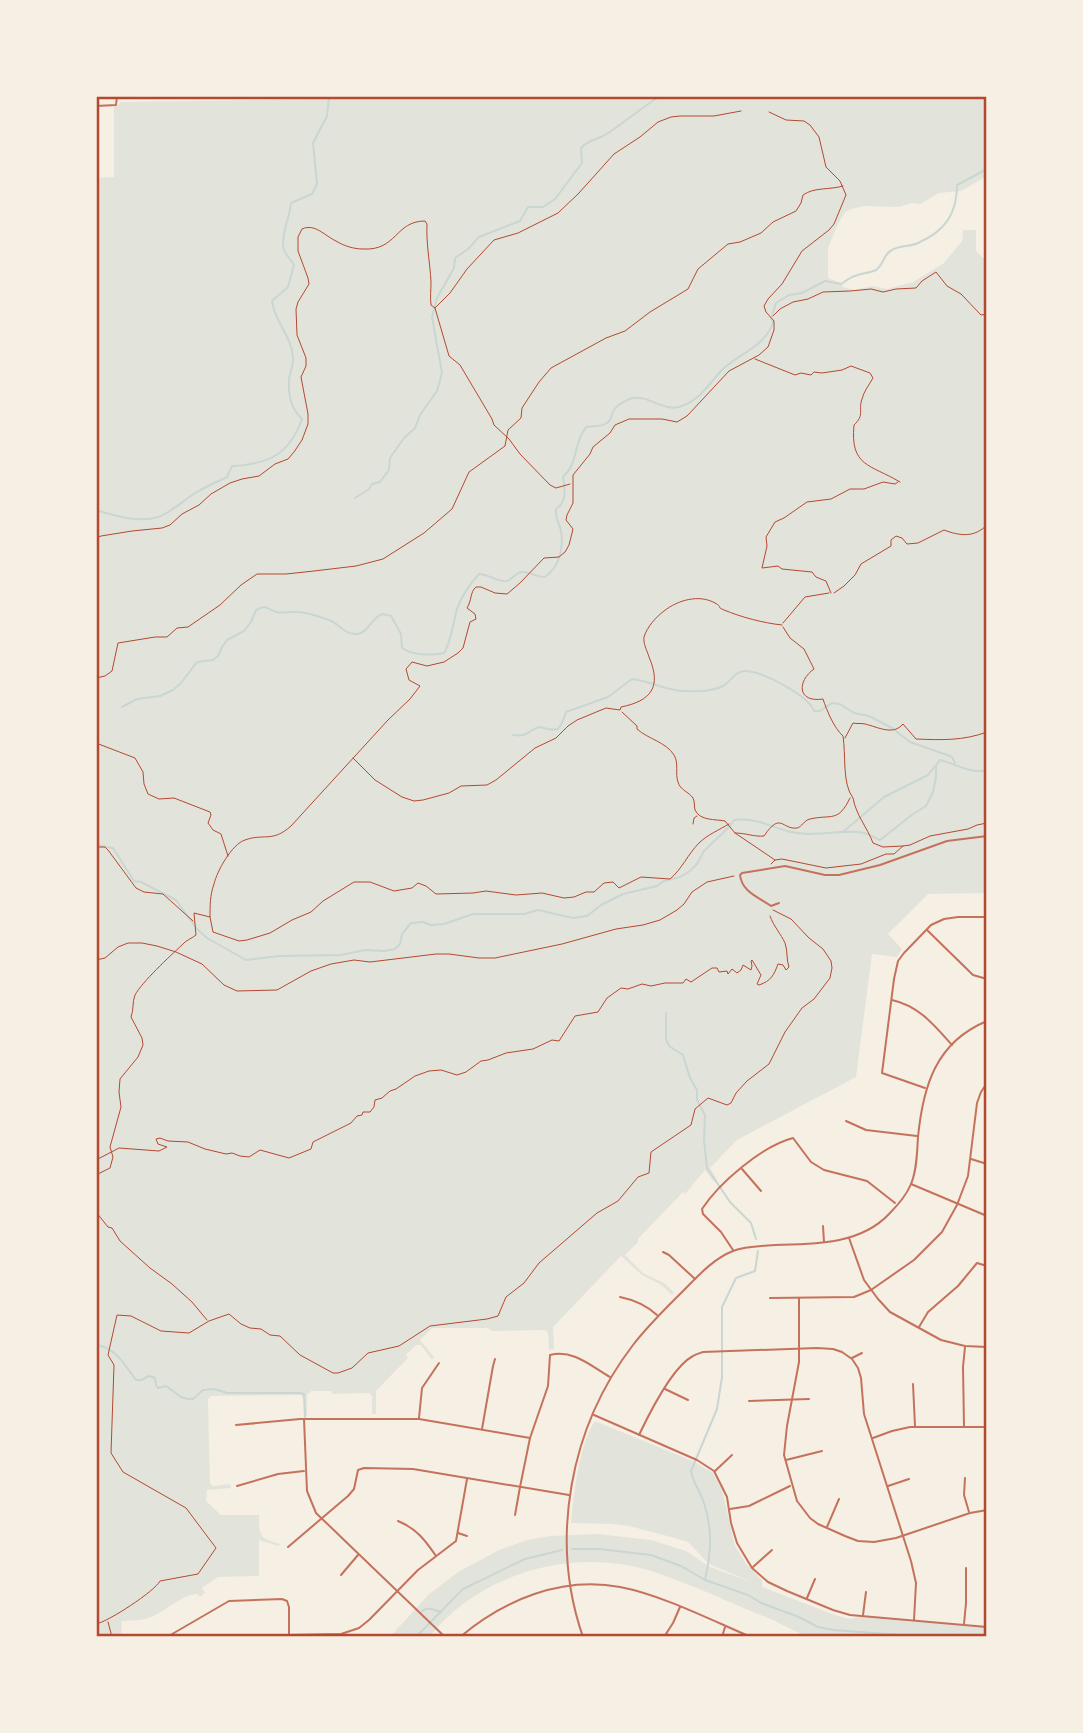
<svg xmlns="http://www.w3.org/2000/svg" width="1083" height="1733" viewBox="0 0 1083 1733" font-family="'Golos Text',sans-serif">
<rect width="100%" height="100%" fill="#f6efe4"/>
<!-- green -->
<g fill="#e2e4dc">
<path d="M326 96H333L334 99 384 96H987V176L961 191 939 193 920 204 912 203 899 207 864 206 851 209 845 212 836 228 828 248V278L841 283 843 287 855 290 872 286 887 289 913 282 944 263 962 241 963 230H976V251L983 258H987V893L928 894 888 934 902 949 897 957 872 954 856 1077 737 1140 710 1168 717 1180 714 1182 705 1170 685 1194 683 1192 638 1239V1242L625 1255 643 1273 666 1284 674 1293 672 1295 660 1284 642 1275 621 1256 553 1327 554 1349 549 1350 548 1332 544 1330 492 1331 488 1328H432L420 1340 434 1357 432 1360 421 1345H416L406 1355 408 1358 376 1391V1414H372V1396L369 1393 333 1394 331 1391H311L307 1395V1415H304V1398L301 1395 211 1396 208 1399 210 1483 213 1486 230 1484 231 1488 207 1490 206 1501 221 1515H259C259 1536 259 1538 280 1544L279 1546 259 1540V1576L218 1577 202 1588 205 1593 200 1597 198 1594C180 1595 167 1611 151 1617 142 1621 131 1620 122 1621L121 1637H96V178L114 177V109L115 106H117L121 102 317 99Z"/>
<path d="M595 1421 695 1462 713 1473 722 1490 735 1546 747 1565 762 1580V1587L832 1614 849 1619 863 1616 987 1627V1637C946 1637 905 1637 865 1637 851 1637 824 1639 812 1637 799 1634 785 1626 773 1620 735 1605 698 1587 660 1574 580 1545 483 1570 429 1637H390L428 1595 458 1572 499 1550 527 1540 551 1536 597 1534 651 1540 686 1551 710 1567 754 1583 709 1564 688 1542 671 1537 629 1526 611 1524 571 1523C573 1496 580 1441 595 1421Z"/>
</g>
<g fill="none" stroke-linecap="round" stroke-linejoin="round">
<!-- stream -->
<g stroke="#c9d6d2" stroke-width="2">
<path d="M355 498 369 489 372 484 380 482 389 470 390 458 404 438 415 428 420 415 437 391 442 373 432 317 437 298 454 268 455 258 468 249 479 237 520 221 528 207H543L555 199 582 163 581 148C588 140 596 140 605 135 624 123 641 108 660 96"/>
<path d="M96 510C115 516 141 524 161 516 174 510 185 499 197 492 207 486 217 482 227 477L232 466C269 464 289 455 302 419 291 409 288 394 289 379 290 372 294 364 293 357 292 337 274 321 272 301L288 287 294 265C291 260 286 255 284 250 280 238 290 216 291 203L312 194 317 184 313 143 327 116 329 96"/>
<path d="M122 707 137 699 160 696 173 690 181 683 197 662 213 660 218 656 222 647 227 640 244 631 251 622 256 610C268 604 265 608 276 612 282 614 290 611 297 612 308 612 319 617 329 620 340 624 344 635 358 634 369 632 371 618 382 614L391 616 401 634 402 648C412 655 431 656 444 653 450 645 454 620 457 609 462 595 469 585 479 574 488 574 500 583 507 581 513 579 516 572 522 572 529 572 537 577 545 577 559 567 564 549 561 531 559 522 555 520 556 509 567 502 565 489 563 477 576 465 574 452 580 438 581 434 584 431 586 427 592 426 601 427 607 423 612 420 611 414 614 410 617 405 627 400 632 398 648 395 663 411 679 407 699 402 710 382 723 369 740 353 766 346 773 322L771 318 776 303 789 295 802 293 825 281 841 284C846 281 850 277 855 276 862 273 870 273 876 270 884 265 883 254 892 250 900 245 910 247 918 243 945 231 957 214 957 185L987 169"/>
<path d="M513 735C529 737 527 731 539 727 558 731 559 734 566 712L608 697 632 679C651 681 666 691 685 691 696 692 713 691 723 686 731 681 735 671 745 671 762 671 809 696 814 711H820L832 703 840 704 854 713 869 716 892 728 910 742 947 755 952 757 955 763"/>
<path d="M843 832 884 797 928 775 940 760C957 764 969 774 987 770"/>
<path d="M96 845 113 848 134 881 141 882 176 900 197 929 207 938 246 960 279 956 341 955 365 950 384 951 395 949 400 944 402 934 411 923 423 922 431 925 444 924 473 914H524L538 910 573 918 587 916 601 905 623 894 657 886 664 881 680 877 690 871 697 864 704 851 730 826 734 820C754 817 769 826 787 831 812 838 835 830 859 832 867 833 874 837 880 840L913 814 926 806 933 792 936 777V765"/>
<polyline points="666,1013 666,1039 669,1046 683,1055 690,1078 697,1090 697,1100 705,1115 704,1140 707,1168 730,1202 751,1223 756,1239"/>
<path d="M96 1345C116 1347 125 1366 136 1380H141L149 1376 155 1378 156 1385 158 1388 166 1386 181 1397 188 1399H193L203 1390 214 1389 227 1393H300L304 1394 305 1417"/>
<polyline points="572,1549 599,1549 651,1555 681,1566 705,1580 748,1595 761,1603 799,1617 818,1627 833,1630 929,1637"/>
<path d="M705 1580C711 1552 713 1531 704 1503 700 1491 693 1483 691 1471L717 1409 722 1377V1307L736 1278 755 1271 758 1251"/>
<path d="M422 1611C428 1606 435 1610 441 1612"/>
<polyline points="416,1637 463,1589 525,1559 562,1550"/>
</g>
<!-- path -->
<g stroke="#b5482f" stroke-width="1">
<polyline points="435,308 449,356 460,365 492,419 494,425 509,439 520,454 550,485 556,488 570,484"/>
<polyline points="773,316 780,309 793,302 808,299 823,292 850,291 871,289 883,292 896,289 916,288 922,281 936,272 947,286 961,294 981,315 987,314"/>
<path d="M755 359 795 375 801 373 811 375 814 372 822 373 842 370 851 366 870 373 873 378C869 385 864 391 862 399 858 410 865 415 854 425 850 467 870 464 900 482"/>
<path d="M96 538 101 536 132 531 162 528 170 525 182 514 199 505 211 494 230 483 242 479 259 476 275 464 288 459 294 452 302 440 308 424V414L301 377 306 366V358L297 335 296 309 298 302 309 284 308 278 298 251V237L302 229C315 223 325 236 336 241 344 246 354 249 363 249 397 251 395 221 425 221L427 224C426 244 430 262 431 282 431 290 430 297 431 305L435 308 450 293 467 269 494 240 518 233 558 213 579 193 614 154 640 137 658 122 671 117 680 116H714L741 111"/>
<polyline points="831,593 826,581 816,577 812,572 782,569 778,566 762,568 767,546 766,537 775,522 784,518 807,502 831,499 850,489 864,489 883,482 895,484 898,482"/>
<path d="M834 593 844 586 855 575 861 564 891 546V540L896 536 902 538 907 544 918 543 944 530C960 536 974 538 987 525"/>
<polyline points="783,623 805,597 829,593"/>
<path d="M783 627 790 638 804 649 814 669C797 681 797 703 823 699 827 711 834 728 843 736 846 754 842 784 853 798 856 815 867 827 873 843L883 847 903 846"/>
<path d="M96 678 105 676 112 671 118 643 155 637H167L177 628 188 627 220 605 241 585 257 574H286L314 571 356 566 383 559 424 533 452 509 469 472 505 446 508 430 521 418 522 408 539 382 551 368 606 338 625 331 650 312 688 289 698 269 728 244 740 242 761 233 773 222 796 211 801 203 803 195C814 187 830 190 843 186"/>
<path d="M622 712 637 726V729C648 739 666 742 674 755 679 763 675 774 678 782 680 790 689 792 693 798 695 802 694 806 695 810 700 821 715 819 725 821L735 833 775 860"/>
<path d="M845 738 853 723C857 724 861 723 865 724 878 727 893 736 903 724L916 739C941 740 963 741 987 732"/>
<polyline points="96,743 135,758 143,772 144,784 148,794 159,799 174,798 210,812 211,815 208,823 213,830 221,834 228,856"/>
<path d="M353 758 375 780 402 797 414 801 423 800 449 793 461 786 487 785 496 780 535 748 556 738 568 726 577 720 606 708 620 710 621 707C651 701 662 687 649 657 647 650 643 644 644 637 647 627 656 617 664 611 678 600 699 594 715 603 724 608 715 606 724 610 741 617 763 623 782 625"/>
<polyline points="693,824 694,818 697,816"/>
<path d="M735 833C746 833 754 837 764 836 781 811 782 830 797 828 802 827 804 820 810 819 832 814 838 823 850 798"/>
<polyline points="96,847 105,847 108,850 136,888 144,892 163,894 193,921"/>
<polyline points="771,864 775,860 782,859 826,868 861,864 886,854 894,854 903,846 910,845 930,836 968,829 977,825 987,823"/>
<path d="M210 917 213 932 239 941 247 940 270 933 292 920 311 912 323 901 354 882H370L394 891 412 888 418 883 426 886 436 894 473 893 486 891 516 895 542 893 564 898 574 897 586 892H594L604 883 613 882 619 888 641 877 670 879C682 869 688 854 699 843 707 835 719 830 729 824"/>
<polyline points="96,960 105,958 118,947 128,943 142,943 157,946 176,952 202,964 224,985 237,991 277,990 311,971 331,964 354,960 370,962 436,954 449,954 479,958 495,958 562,944 616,929 643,925 660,920 677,910 684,904 692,892 707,882 734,876"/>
<path d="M96 1160 119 1148 159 1151 167 1147 158 1144 156 1139 160 1138 168 1141 188 1142 205 1149 226 1154 232 1153 240 1156 249 1157 260 1150 289 1158 311 1149 313 1142 351 1123 357 1116 362 1115 363 1112H370L374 1107 375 1100 382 1098 390 1091 396 1089 415 1076 429 1071 441 1070 457 1075 466 1072 481 1061 488 1060 506 1053 533 1049 552 1040 559 1041 575 1016 598 1012 607 998 621 988 628 989 642 984 651 986 665 983H683L686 979 691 982 712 968H717L719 972 727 971 728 974 732 969 737 973 741 970 743 965 751 970 752 966 751 961 752 960 761 975 757 984 759 985C771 981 774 975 778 964L783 965 786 970 789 967C786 959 788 951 785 943 781 934 774 927 770 916"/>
<path d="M96 1175 110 1168 113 1157 110 1147 121 1107 119 1092 120 1079 138 1057 143 1045 142 1038 131 1017C134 1010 132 1002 135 995 142 982 170 956 182 945 186 940 191 939 196 935L194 913 210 917C210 906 210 895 214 884 217 871 232 844 245 840 264 833 272 843 291 826L388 720 410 699 420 686 409 680 406 669 412 662 427 666 444 662 458 653 463 648 470 622 476 619 475 614 467 608C472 600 470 592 476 587H481L495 593 507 594 520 583 544 558 559 557 565 552 569 545 573 529 566 520 567 515 573 503V475L590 454 593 447 610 433 615 425 629 419H662L677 422 687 416 729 371 759 355 768 347 774 330V321L766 312 764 306 768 299 782 284 802 251 829 230 834 224 846 195 840 181 826 167 819 137 810 125 804 121 786 120 769 112"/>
<polyline points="96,1212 108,1227 112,1228 120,1241 150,1268 172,1284 192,1302 207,1320"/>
<polyline points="108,1622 112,1637"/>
<path d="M96 1624C108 1622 155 1591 160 1581L198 1574 216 1548 186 1508 123 1472 111 1453 114 1365 108 1355 117 1315 131 1316 161 1331 189 1333 209 1321 229 1314 241 1324 250 1328 261 1329 270 1335 280 1336 300 1355 333 1373H338L352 1368 368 1353 399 1346 430 1326 487 1319 498 1316 506 1297 524 1283 539 1263 597 1213 618 1201 638 1177 649 1173 651 1152 691 1125 695 1109 708 1098 727 1105 731 1103 736 1093 747 1081 769 1064 785 1032 802 1008 814 999 830 978 832 968 831 961 823 949 809 938 791 919 773 910"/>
</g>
<!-- minor -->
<g stroke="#c5725c" stroke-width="2">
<polyline points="96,106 116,105 117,96"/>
<path d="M779 903 771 906C758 897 742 892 740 875L742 873 785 866 825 875H839L880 865 947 841 987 836"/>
<polyline points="927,930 973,975 987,979"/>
<path d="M892 1000C919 1006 934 1025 952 1045"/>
<polyline points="925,1088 882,1073 894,979 898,961 904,953 931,925 944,919 958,917 987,917"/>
<polyline points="846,1121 866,1130 917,1136"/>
<polyline points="971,1159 987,1164"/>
<polyline points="742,1169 761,1191"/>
<polyline points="911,1184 987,1216"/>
<polyline points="823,1226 824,1242"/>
<polyline points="849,1238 864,1280 878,1299 890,1312 941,1340 965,1346 987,1347"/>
<path d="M733 1250 721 1232 703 1214 702 1209C719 1183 762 1146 793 1138L811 1162 824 1170 867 1181 895 1203"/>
<polyline points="663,1252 669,1255 695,1279"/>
<path d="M620 1297C635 1300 646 1305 657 1315"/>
<polyline points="770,1298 854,1297 871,1290 914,1260 942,1232 957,1205 968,1176 977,1103 981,1092 987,1083"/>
<polyline points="799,1298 799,1362 787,1426 784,1455 797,1501 810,1518 818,1524 845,1536 858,1541 874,1542 896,1538 970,1513 987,1510"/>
<polyline points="919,1327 928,1312 958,1286 977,1263 987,1266"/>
<polyline points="852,1358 862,1353"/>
<polyline points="913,1384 915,1426"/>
<polyline points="665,1389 688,1400"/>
<polyline points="749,1401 809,1399"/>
<polyline points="594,1415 697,1460 714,1471 727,1497 731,1523 737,1543 752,1568 768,1582 787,1591 833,1610 850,1615 987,1627"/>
<polyline points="419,1418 422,1388 439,1363"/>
<polyline points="304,1419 307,1491 316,1513 445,1637"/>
<polyline points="236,1425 300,1419 419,1419 530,1438"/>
<polyline points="964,1426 963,1367 965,1347"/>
<polyline points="482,1429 493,1366 495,1359"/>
<path d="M639 1435C649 1414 672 1367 693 1356 696 1354 700 1353 703 1352L817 1348 833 1349 842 1352 852 1359 858 1368 861 1378 864 1414 911 1561 916 1583 914 1620"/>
<polyline points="873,1438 892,1431 910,1427 987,1427"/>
<polyline points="786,1460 822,1451"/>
<polyline points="715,1471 732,1455"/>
<polyline points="965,1478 964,1495 969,1512"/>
<polyline points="237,1486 278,1474 304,1471"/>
<polyline points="888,1486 909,1479"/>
<polyline points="730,1509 749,1506 790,1486"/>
<path d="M515 1515 520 1487 530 1438 548 1386 550 1355C573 1349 591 1366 610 1377"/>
<path d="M398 1521C417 1529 425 1540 436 1556"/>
<polyline points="827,1527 839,1499"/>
<polyline points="458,1533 467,1536"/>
<polyline points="288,1547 348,1496 354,1489 358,1470 364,1468 413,1469 569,1495"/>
<polyline points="753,1567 772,1550"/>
<polyline points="341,1575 358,1555"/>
<polyline points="807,1598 815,1579"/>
<polyline points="863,1615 866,1592"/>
<polyline points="964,1624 966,1603 966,1568"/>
<polyline points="289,1635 341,1634 359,1628 369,1620 418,1570 456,1541 467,1479"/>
<polyline points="167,1637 229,1601 282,1599 287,1601 289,1607 289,1637"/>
<path d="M460 1637C504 1600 561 1576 620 1587 662 1595 711 1620 751 1637"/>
<path d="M583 1637C549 1539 570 1427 633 1345 646 1328 661 1313 676 1298 693 1282 710 1260 733 1251 745 1246 761 1246 775 1245 813 1244 860 1245 889 1214 897 1206 907 1194 911 1184 917 1170 917 1152 918 1137 923 1086 936 1042 987 1021"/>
<polyline points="664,1637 673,1623 680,1607"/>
<polyline points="722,1637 725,1627"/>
</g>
</g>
<!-- border -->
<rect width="1083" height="1733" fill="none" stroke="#f6efe4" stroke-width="196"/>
<rect x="98" y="98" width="887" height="1537" fill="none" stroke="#b5482f" stroke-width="2.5"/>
</svg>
